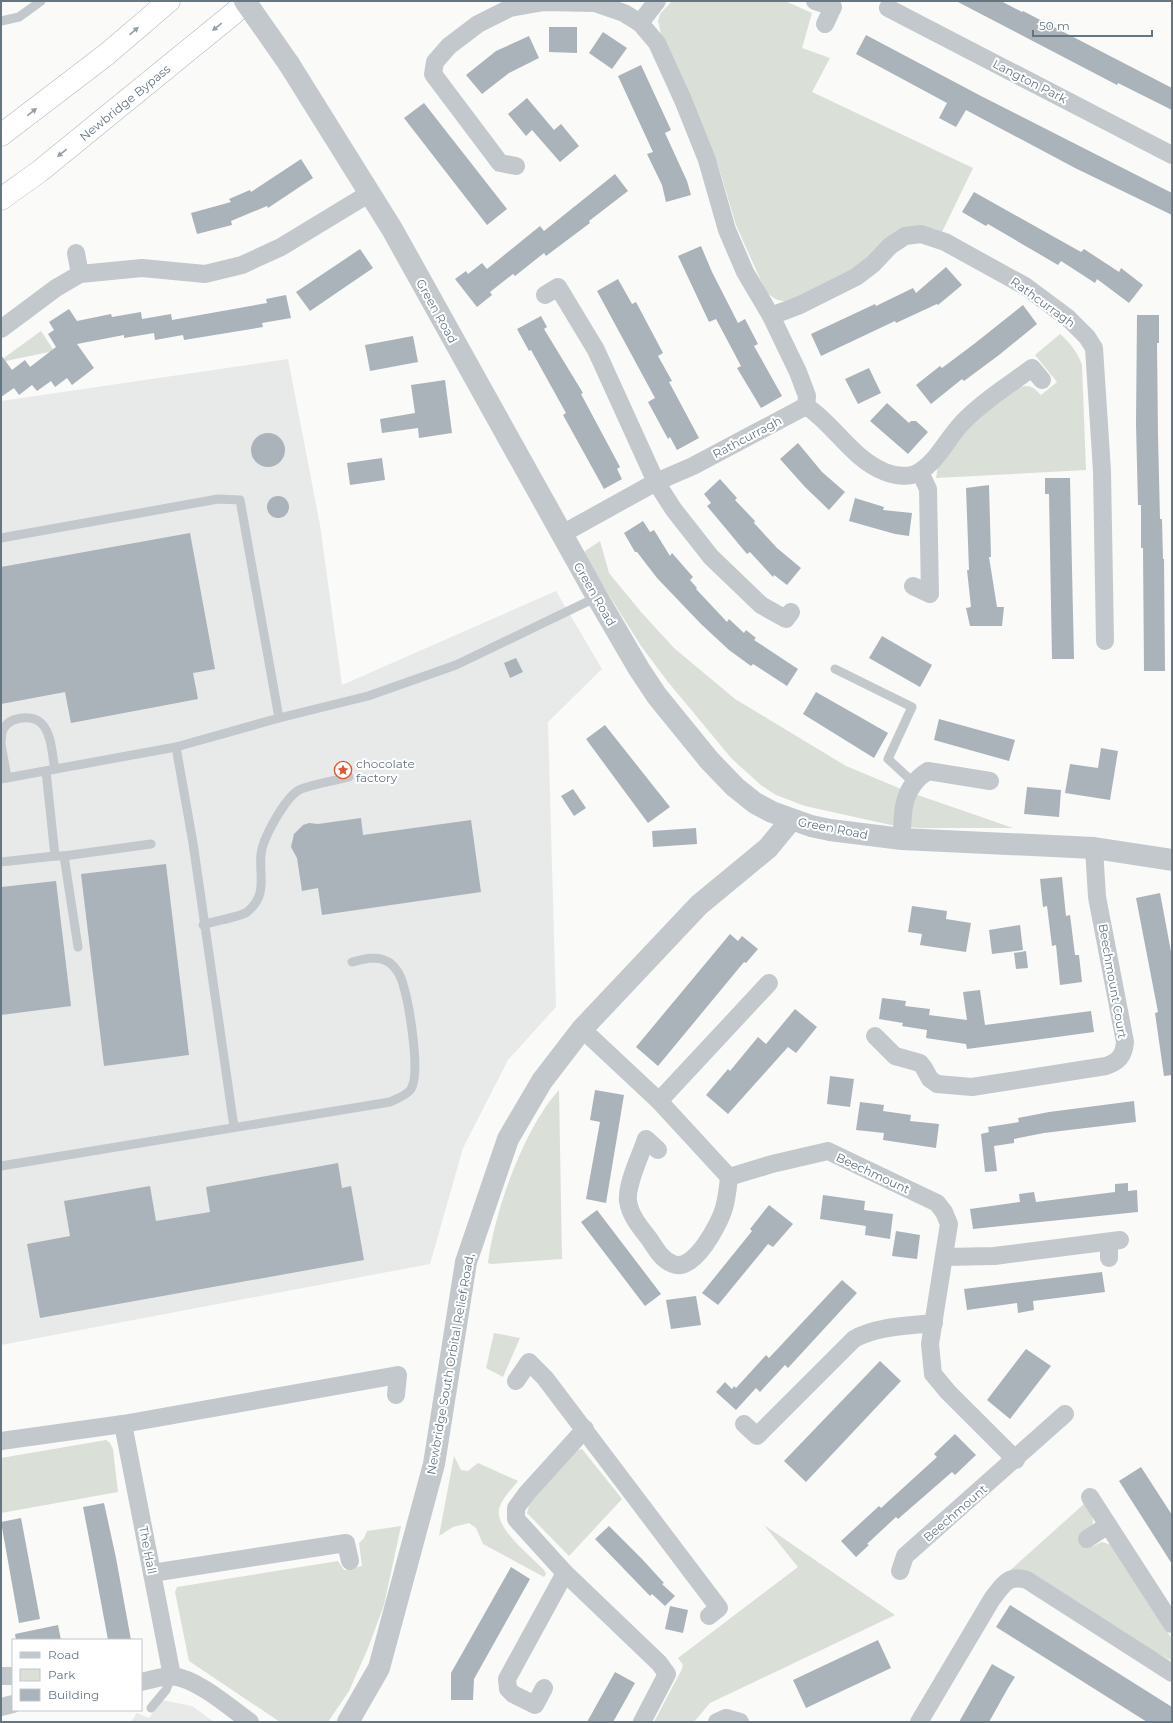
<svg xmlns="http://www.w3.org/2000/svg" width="1173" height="1723" viewBox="0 0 1173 1723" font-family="Montserrat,sans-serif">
<rect width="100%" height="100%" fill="#fafaf8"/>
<!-- built -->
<g fill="#e8e9e9">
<polygon points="288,359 320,525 342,685 556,591 602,669 548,722 556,1007 508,1060 463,1148 430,1264 1,1345 1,401"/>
<polygon points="162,1700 192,1706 214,1722 131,1722 137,1713 149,1718"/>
</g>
<!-- green -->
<g fill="#dadfd7">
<path d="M672 1H785L812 13 802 48 830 58 812 92 973 168 942 232 932 228 858 268 794 299C781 303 777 301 766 292L736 225 718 165 686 86 662 38 658 21 660 14Z"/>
<polygon points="41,331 54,351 1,362 1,360"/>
<path d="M1060 334C1070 343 1077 351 1082 365L1086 470 936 478C937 474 937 469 938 465 945 448 1007 386 1026 386 1033 386 1036 390 1041 395L1057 382 1035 355Z"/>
<polygon points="600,541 609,573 641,612 674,648 735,699 846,766 906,791 1013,828 919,828 891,825 805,806 776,795 762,786 732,759 668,682 641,646 585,557 585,551"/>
<path d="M559 1090 562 1259 491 1264 488 1263C494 1212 524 1128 559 1090Z"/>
<polygon points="494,1333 520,1338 503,1377 486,1368"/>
<polygon points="106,1440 110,1443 113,1449 118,1492 1,1513 1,1458"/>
<polygon points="582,1449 622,1499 569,1556 527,1513 530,1502 574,1451"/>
<path d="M454 1456 461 1470 468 1471 478 1463 518 1481C511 1490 502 1498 499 1509 495 1529 531 1556 544 1570L546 1574 544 1577 483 1544 476 1528 469 1523 453 1527 439 1536Z"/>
<path d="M1085 1503C1095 1519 1097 1522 1083 1537L1091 1547 1102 1542 1112 1545 1117 1549 1172 1639V1661L1006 1574Z"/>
<polygon points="764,1525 895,1615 710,1703 694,1722 654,1722 682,1669 683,1665 678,1658 798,1567"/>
<polygon points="401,1526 384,1605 368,1648 349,1691 328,1722 280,1722 189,1661 175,1592 177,1587 338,1561 344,1570 362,1566 359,1543 364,1538 367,1531"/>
</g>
<!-- building -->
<g fill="#aab3b9">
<polygon points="956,1 1001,1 1022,12 1023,11 1172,88 1172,110 1118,83 1117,85"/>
<polygon points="549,27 577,27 577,53 549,52"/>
<polygon points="603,32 627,48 612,69 589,53"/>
<polygon points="866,35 981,96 1172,193 1172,215 1075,168 966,110 956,127 939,118 947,103 856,54"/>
<polygon points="529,36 539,58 509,73 482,94 466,75 496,51"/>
<polygon points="641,65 671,130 665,133 687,181 691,195 666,202 662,185 647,154 653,152 618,76"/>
<polygon points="527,98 554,130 561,124 579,146 560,162 532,130 526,136 508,114"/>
<polygon points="424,103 507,209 487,225 404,118"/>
<polygon points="301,159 313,178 268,208 267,206 231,221 232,225 197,234 191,213 231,202 229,199 250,190 251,192"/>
<polygon points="615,174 628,191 589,221 590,223 546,256 544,253 515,276 513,274 490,292 492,295 477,307 455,279 466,271 468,274 482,263 487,269 540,226 544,231"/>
<polygon points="974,192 1081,252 1084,249 1119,272 1121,268 1143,285 1129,303 1097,279 1095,283 1061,261 1058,265 988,224 986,226 962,212"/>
<polygon points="701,246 712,272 738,323 745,319 758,344 754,346 782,396 761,408 737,368 741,366 716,319 709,322 678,256"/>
<polygon points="360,249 373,268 310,311 296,292"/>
<polygon points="946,267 962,285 938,305 937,304 896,323 895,321 821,356 811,334 875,304 876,306 913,288 916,293"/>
<polygon points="618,279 632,304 636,302 663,353 658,356 672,381 669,382 699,438 677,450 670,437 668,439 648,402 655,398 597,291"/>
<polygon points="286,295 291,318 262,323 263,327 184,340 183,335 155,340 154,333 124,338 124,335 77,344 94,368 72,385 67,378 55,387 51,381 37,391 32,385 19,395 14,388 1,397 1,355 12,370 25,360 30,367 56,347 48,334 54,330 49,322 69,309 77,321 111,314 112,317 141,312 142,319 171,314 172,320 267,303 266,299"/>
<polygon points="1023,305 1037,324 999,355 964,381 962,379 931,404 916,385 940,366 942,368 974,344"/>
<polygon points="1137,315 1159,315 1159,343 1157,343 1158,436 1160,519 1162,519 1163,559 1164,559 1165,671 1144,671 1143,548 1141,548 1141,505 1138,505 1136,424"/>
<polygon points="541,316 547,327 544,329 583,393 581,394 620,467 617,469 622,479 604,489 563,415 566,413 531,350 529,351 517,329"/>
<polygon points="413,336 418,362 370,371 365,345"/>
<polygon points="869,368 881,393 858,404 845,379"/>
<polygon points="445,380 452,433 419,438 418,428 382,433 380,419 415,413 411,385"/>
<polygon points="887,403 909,423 911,421 916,421 928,432 908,454 870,421"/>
<circle cx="268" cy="450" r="17"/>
<polygon points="798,443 822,472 845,492 829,510 805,487 780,459"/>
<polygon points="382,458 385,480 350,485 347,463"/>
<polygon points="1045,478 1070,478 1074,659 1052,659 1049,494 1045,494"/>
<polygon points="720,479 737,498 735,500 755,521 754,523 777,548 801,568 787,585 774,575 773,577 750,552 747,554 707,506 711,503 704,494"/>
<polygon points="989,485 991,557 989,557 997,607 1004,607 1002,626 970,626 966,608 971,607 967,570 969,570 966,488"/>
<circle cx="278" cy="507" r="11"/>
<polygon points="855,498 884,507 883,510 912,513 909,536 895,534 849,521"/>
<polygon points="643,521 650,532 654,530 670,556 672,553 693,577 690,580 697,588 696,589 727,622 729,619 744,633 746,630 756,638 754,640 798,669 787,686 753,664 751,666 729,650 701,624 657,578 637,552 635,552 624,533"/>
<polygon points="190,533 215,669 193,673 198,699 71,723 65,692 1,704 1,567"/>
<polygon points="882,636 932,665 920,687 869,658"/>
<polygon points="516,658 523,672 510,678 504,663"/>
<polygon points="816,692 888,733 874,758 803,714"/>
<polygon points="939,719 1015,740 1009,761 934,740"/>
<polygon points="605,725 670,807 648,823 586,739"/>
<polygon points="1101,748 1118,751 1110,800 1065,793 1070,764 1098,768"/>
<polygon points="1027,787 1061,790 1059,817 1024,814"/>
<polygon points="573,789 586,808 574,816 561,796"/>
<polygon points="361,818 363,835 471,820 481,892 322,915 318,888 302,891 297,858 291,847 294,834 303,825 309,823 318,824"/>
<polygon points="696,828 697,844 653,847 652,831"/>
<polygon points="166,864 189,1055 104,1066 81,874"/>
<polygon points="1062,877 1066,916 1070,915 1075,955 1079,955 1082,982 1060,985 1056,945 1052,946 1047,906 1043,907 1040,879"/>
<polygon points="56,881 71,1006 1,1015 1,887"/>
<polygon points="1160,893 1172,957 1172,1075 1164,1076 1155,1013 1158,1012 1136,898"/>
<polygon points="912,906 947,911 946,919 971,923 966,952 920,945 922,934 908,932"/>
<polygon points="1020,925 1023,950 992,954 989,930"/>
<polygon points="730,934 738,941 742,936 758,949 746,963 744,962 658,1066 636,1047"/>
<polygon points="1026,951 1028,968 1016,969 1014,953"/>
<polygon points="980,990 985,1025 1091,1011 1094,1032 967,1049 966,1044 926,1038 927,1030 902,1026 903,1023 879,1019 882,998 906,1001 905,1006 930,1009 929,1015 967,1020 963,992"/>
<polygon points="795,1009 817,1027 796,1053 788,1047 728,1114 706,1095 728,1069 730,1071 758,1037 766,1044"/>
<polygon points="830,1076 854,1079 850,1107 827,1104"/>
<polygon points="595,1090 624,1095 606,1203 586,1199 600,1122 590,1120"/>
<polygon points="1134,1101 1136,1122 1044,1133 1014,1139 1014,1143 994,1146 997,1171 985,1172 981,1134 989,1132 988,1127 1019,1122 1018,1118 1049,1112"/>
<polygon points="860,1102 884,1105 883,1111 911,1115 910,1121 939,1124 936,1148 883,1140 884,1133 856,1130"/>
<polygon points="338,1163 342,1188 351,1186 364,1260 40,1318 27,1244 70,1236 64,1201 150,1186 156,1221 210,1212 206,1187"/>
<polygon points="1128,1183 1128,1191 1137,1190 1138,1212 973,1229 970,1209 1020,1202 1019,1194 1034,1192 1036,1202 1115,1192 1115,1184"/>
<polygon points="823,1195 865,1201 864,1210 893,1214 890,1239 865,1235 866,1226 820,1219"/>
<polygon points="769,1205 793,1224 773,1247 768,1244 718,1305 702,1293 752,1231 750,1229"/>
<polygon points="597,1210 661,1294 645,1306 581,1222"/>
<polygon points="896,1231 920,1235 917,1259 892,1256"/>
<polygon points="1102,1272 1105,1292 1033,1301 1034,1310 1018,1313 1017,1303 967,1310 964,1289"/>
<polygon points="842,1280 857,1293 788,1368 785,1365 760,1392 756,1388 736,1410 716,1392 725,1382 732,1389 734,1386 736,1388 766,1355 769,1358"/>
<polygon points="696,1296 701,1325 671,1329 666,1300"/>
<polygon points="1026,1349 1051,1366 1010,1419 987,1400"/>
<polygon points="880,1361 901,1381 806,1482 784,1461"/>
<polygon points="955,1434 976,1455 955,1475 952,1472 898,1519 896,1517 867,1544 869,1545 856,1557 841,1541 879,1506 881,1508 937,1457 934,1454"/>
<polygon points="1141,1467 1172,1515 1172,1564 1119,1481"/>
<polygon points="104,1503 116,1558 131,1640 108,1640 92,1554 83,1507"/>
<polygon points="21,1518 40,1619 19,1623 1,1522"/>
<polygon points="609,1526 642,1559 664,1583 662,1584 675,1596 665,1606 652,1594 650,1596 595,1539"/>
<polygon points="511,1567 530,1579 474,1679 473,1700 451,1700 451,1673"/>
<polygon points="1010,1605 1172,1707 1172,1722 1147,1722 996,1627"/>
<polygon points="670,1606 688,1610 683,1633 665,1629"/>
<polygon points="58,1625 61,1640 16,1640 15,1634"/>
<polygon points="878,1640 891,1668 806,1708 793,1680"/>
<polygon points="992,1664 1015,1677 1008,1688 989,1722 959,1722"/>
<polygon points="615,1672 635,1683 621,1708 613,1722 587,1722"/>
</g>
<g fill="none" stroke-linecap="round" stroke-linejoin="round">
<defs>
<g id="motorway">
<polyline points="1,135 107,54 169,1"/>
<path id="s1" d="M1 199 40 171 234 13 246 1"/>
</g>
</defs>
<!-- motorway casing -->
<use href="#motorway" stroke="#b4b9bd" stroke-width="23"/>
<!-- service -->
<g stroke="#c3c8cc" stroke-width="9">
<polyline points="1,21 19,17 41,1"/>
<polyline points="1,538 218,499 240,500 279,718"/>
<polyline points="835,669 912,707 888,759 914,783"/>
<path d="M1 742C2 738 1 733 3 730 8 717 31 714 41 723 52 733 52 756 55 769"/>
<polyline points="1,744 7,778"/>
<polyline points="176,747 193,843 234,1127"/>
<polyline points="46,771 55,856 64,856 78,947"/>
<polyline points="1,779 176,747 279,718 368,696 456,665 597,597"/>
<polyline points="64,856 151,844"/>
<polyline points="1,862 55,856"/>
<path d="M203 925C214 921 240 917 247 912 268 895 259 877 261 855 262 839 285 798 299 790 308 785 338 780 349 777"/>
<path d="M1 1166 390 1102C398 1098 406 1096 411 1089 421 1073 409 1004 403 984 401 976 396 968 390 963 379 955 364 959 352 962"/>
<polyline points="151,1708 166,1690 172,1676"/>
</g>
<!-- minor -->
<g stroke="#c3c8cc" stroke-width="18">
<polyline points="815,1 833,7 825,24"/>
<polyline points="888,8 1172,155"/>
<polyline points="640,23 657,1"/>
<polyline points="516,166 500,163 433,74 435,62 449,46 478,24 510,8 544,2 595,3 624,13 640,23 657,43 683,100 707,160 727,230 745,272 771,316 798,372 807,396 806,406"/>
<polyline points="76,253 80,274"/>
<polyline points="545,295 558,287 596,350 656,482 674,510 711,557 761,605 786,619 791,612"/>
<polyline points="771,316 800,305 856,277 873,264 890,246 905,236 921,234 945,242 1025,286 1068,318 1087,337 1094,348 1102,471 1105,641"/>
<polyline points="1,329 56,288 80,274 142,268 205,274 242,265 281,247 370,193"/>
<path d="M562 534 656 482 693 466 806 406C834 424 852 459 885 472 895 476 910 478 919 472 938 461 948 437 963 422 983 401 1009 385 1032 368L1042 380"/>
<polyline points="913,586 930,594 928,489 920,472"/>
<path d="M902 839C902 812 902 787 928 771L990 781"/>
<polyline points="582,1029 659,1101 729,1177 772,1164 828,1151 937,1203 944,1212 949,1224 930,1344 933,1374 948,1392 1016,1460"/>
<path d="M875 1036 895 1056 920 1063 924 1068 930 1079 937 1084 972 1087 1106 1066C1118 1062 1124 1056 1125 1042L1097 897 1094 848"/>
<polyline points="659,1101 769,983"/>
<path d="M658 1150 646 1139C641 1155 626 1184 628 1201 630 1216 641 1228 650 1240 656 1249 662 1260 673 1264 694 1273 720 1223 724 1208 727 1198 728 1187 729 1177"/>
<polyline points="944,1257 994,1256 1120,1240"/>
<polyline points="1109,1258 1109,1242"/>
<polyline points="516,1381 529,1362 545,1378 719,1608 709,1616"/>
<polyline points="123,1424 172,1676"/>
<path d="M744 1424 757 1436 854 1339C877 1326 908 1326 934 1323"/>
<polyline points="585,1429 527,1493 516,1508 516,1519 565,1573 659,1663 667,1674 642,1722"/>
<polyline points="1,1441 123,1424 398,1375 396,1395"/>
<polyline points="1090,1497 1172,1624"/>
<polyline points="1087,1539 1108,1525"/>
<polyline points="900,1571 905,1556 1065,1414"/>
<polyline points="152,1573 346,1543 350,1561"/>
<polyline points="1,1676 13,1676"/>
<path d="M141 1682C150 1680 163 1676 172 1676 198 1679 229 1707 250 1722"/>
<polyline points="544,1688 535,1705 513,1694 508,1689 507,1679 565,1573"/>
<polyline points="1,1707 13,1704"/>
<polyline points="717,1722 726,1718 740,1722"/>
<path d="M919 1722 992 1599C1003 1585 1008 1574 1027 1580L1172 1673"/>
</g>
<!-- tertiary -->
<g stroke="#c3c8cc" stroke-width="22">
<polyline points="289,64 392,229 597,597 639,669 657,696 709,760 735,787 755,803 772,812 811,826 830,830 902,839 1094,848 1172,860"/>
<polyline points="348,1722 379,1668 434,1464 466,1262 508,1139 542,1081 582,1029 699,905 768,848 791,820"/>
</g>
<!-- motorway -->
<use href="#motorway" stroke="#fff" stroke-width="22"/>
<!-- tertiary-bridge -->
<polyline stroke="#c3c8cc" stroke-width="22" points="245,1 289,64"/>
</g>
<!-- one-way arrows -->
<defs><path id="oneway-solid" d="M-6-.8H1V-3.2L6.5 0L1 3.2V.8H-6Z"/></defs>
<g fill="#939fa8">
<use href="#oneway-solid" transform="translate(217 27) rotate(141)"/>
<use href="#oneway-solid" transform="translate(134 31) rotate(-41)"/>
<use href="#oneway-solid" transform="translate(32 112) rotate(-38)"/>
<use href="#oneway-solid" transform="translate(62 153) rotate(141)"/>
</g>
<!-- icons -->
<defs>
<symbol id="sight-ring" viewBox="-11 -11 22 22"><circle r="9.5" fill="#fff" stroke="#e4572e" stroke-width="1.5"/><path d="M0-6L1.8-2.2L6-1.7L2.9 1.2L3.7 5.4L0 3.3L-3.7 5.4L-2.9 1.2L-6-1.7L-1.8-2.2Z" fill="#e4572e"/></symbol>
</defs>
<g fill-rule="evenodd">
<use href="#sight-ring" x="333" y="760" width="20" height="20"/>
</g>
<g text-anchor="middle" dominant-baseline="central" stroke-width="4" stroke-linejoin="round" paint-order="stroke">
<!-- street labels -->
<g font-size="12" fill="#657683" stroke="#fff">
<text transform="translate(1030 81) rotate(27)">Langton Park</text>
<text stroke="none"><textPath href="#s1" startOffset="157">Newbridge Bypass</textPath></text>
<text transform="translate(1043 302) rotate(36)">Rathcurragh</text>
<text transform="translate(437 311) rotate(61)">Green Road</text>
<text transform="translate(747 437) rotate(-28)">Rathcurragh</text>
<text transform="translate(595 594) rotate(60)">Green Road</text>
<text transform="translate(833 828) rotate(11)">Green Road</text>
<text transform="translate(1113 981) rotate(80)">Beechmount Court</text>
<text transform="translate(873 1173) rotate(25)">Beechmount</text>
<text transform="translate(450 1364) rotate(-80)">Newbridge South Orbital Relief Road,</text>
<text transform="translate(955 1513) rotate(-41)">Beechmount</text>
<text transform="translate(148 1550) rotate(79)">The Hall</text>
</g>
<!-- poi labels -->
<g font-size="12" fill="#657683" stroke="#fff" text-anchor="start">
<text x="356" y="763">chocolate<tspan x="356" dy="14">factory</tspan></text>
</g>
</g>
<!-- border -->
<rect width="1173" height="1723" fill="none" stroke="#657683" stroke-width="4"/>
<!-- legend -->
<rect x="12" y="1639" width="130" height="72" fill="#ffffff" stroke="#c1c8cd"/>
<rect x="20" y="1652" width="20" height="6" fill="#c3c8cc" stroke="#c1c8cd"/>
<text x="48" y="1659" font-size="12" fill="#657683">Road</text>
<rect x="20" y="1669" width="20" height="12" fill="#dadfd7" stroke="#c1c8cd"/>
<text x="48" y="1679" font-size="12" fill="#657683">Park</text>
<rect x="20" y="1689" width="20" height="12" fill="#aab3b9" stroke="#c1c8cd"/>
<text x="48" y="1699" font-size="12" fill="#657683">Building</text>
<!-- scale -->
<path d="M1033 30v6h119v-6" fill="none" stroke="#657683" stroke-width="2"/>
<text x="1039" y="30" font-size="12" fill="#657683" stroke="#ffffff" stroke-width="3" paint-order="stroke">50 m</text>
</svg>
